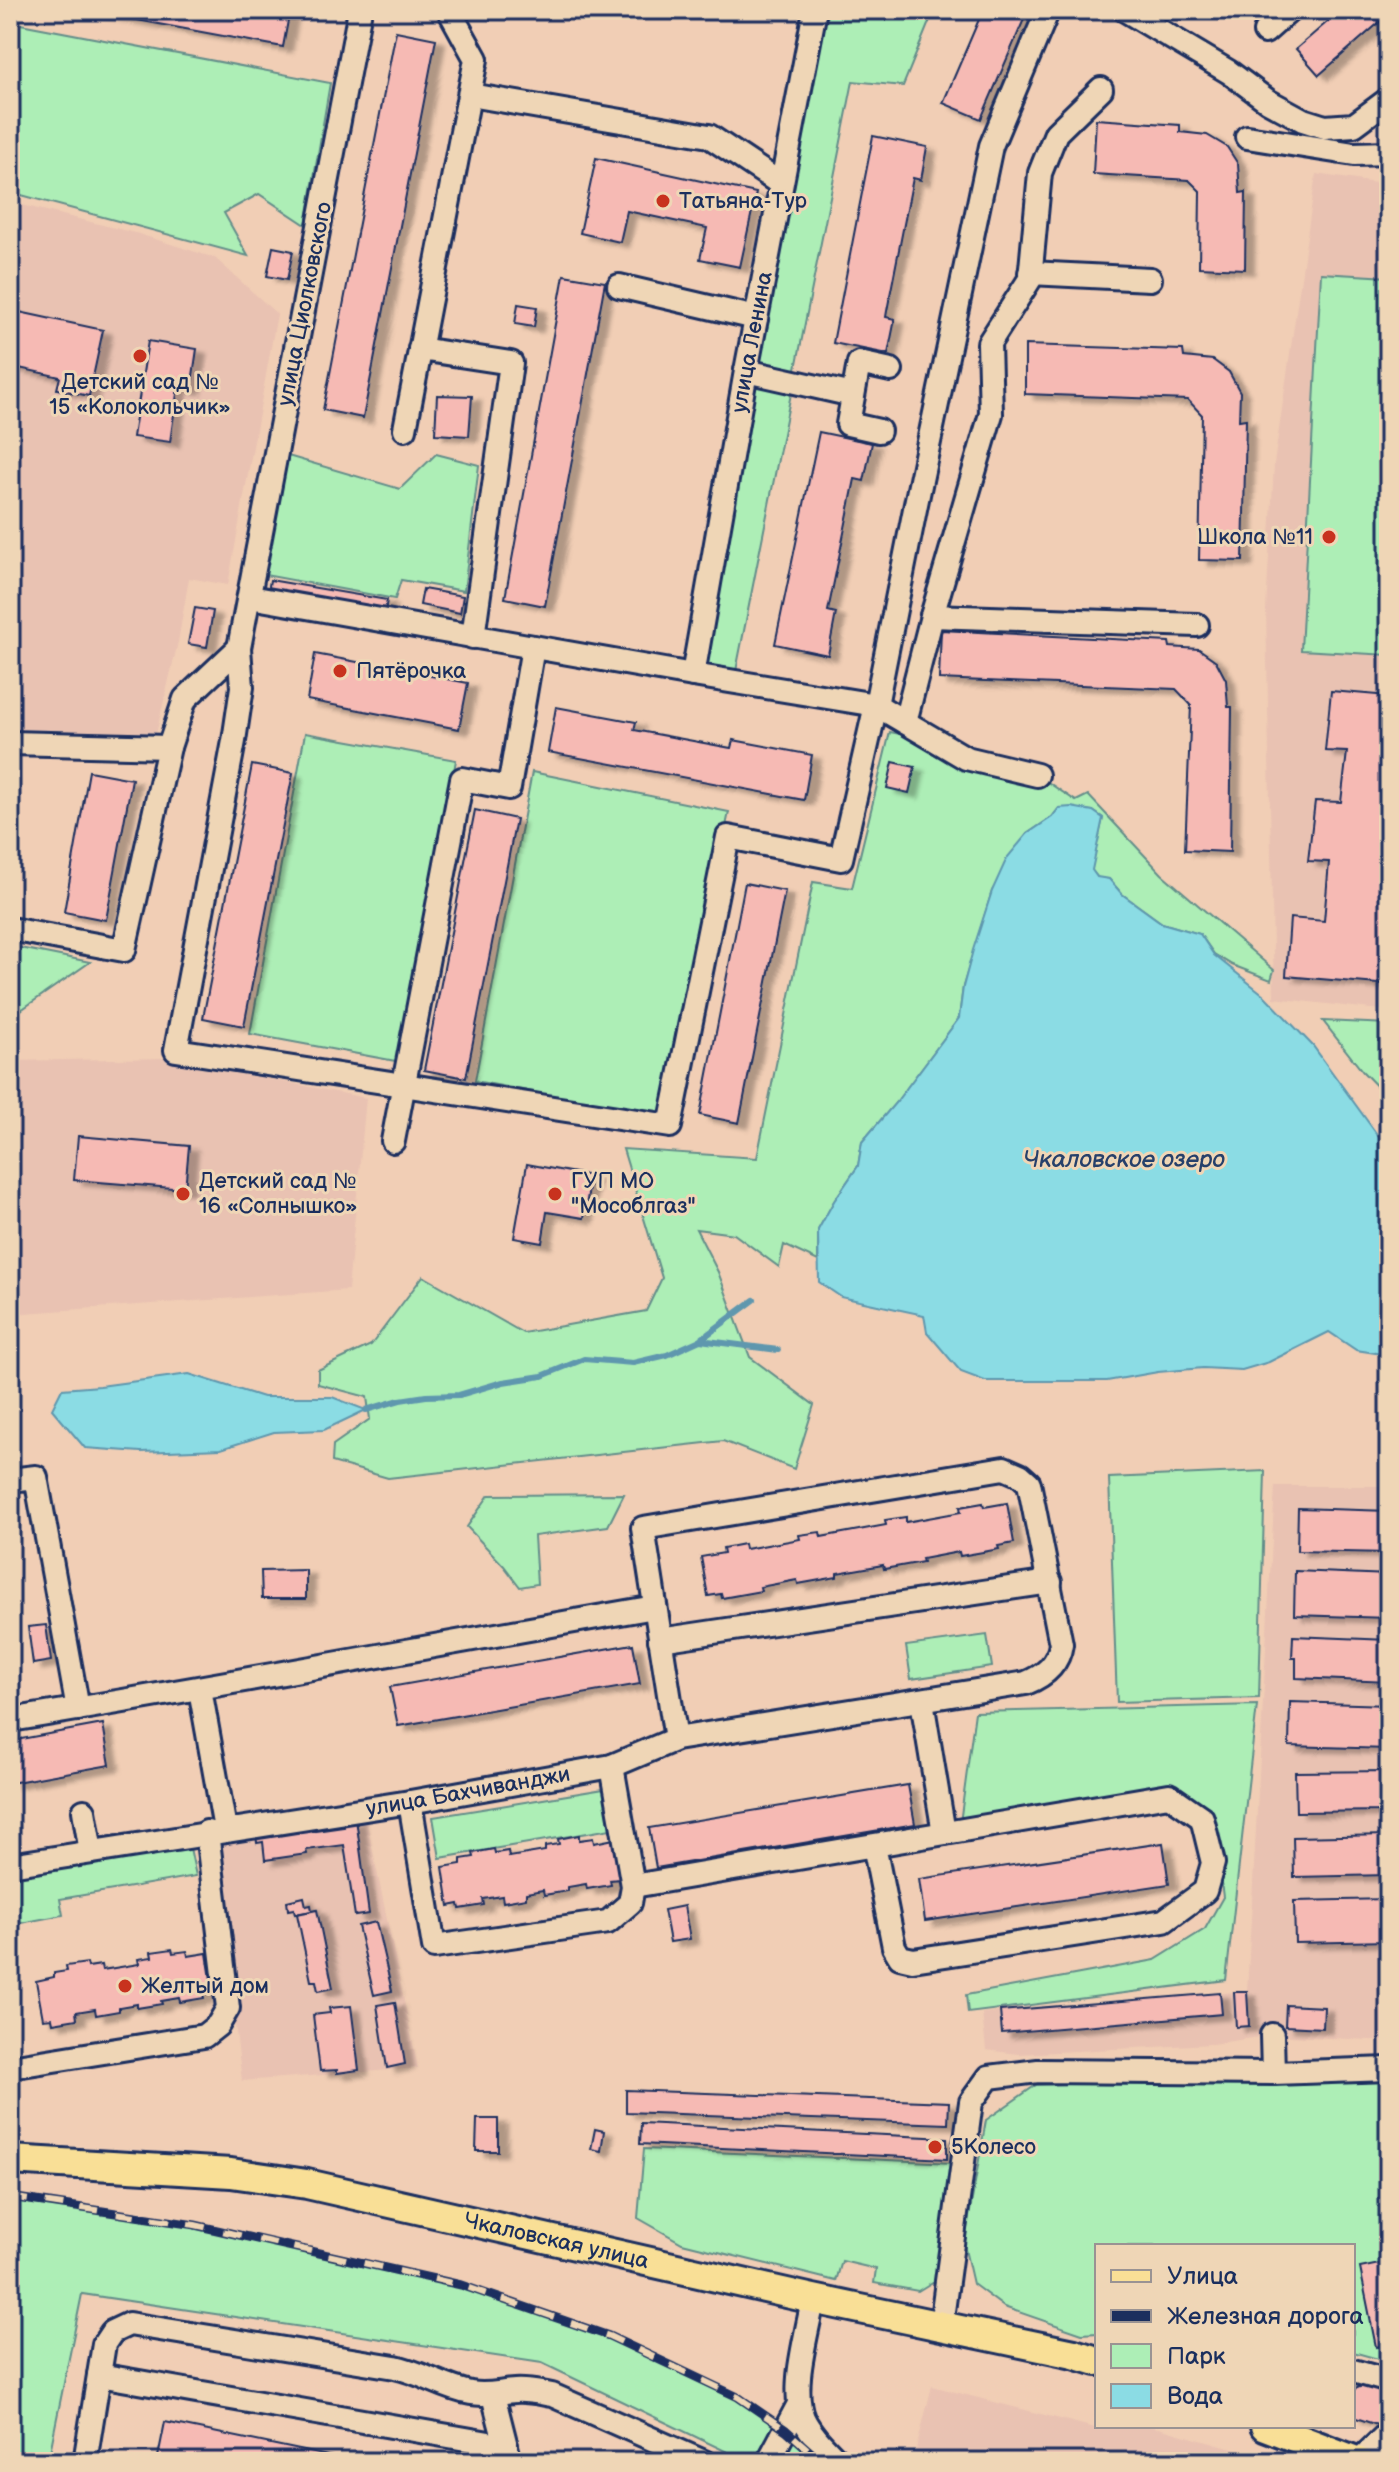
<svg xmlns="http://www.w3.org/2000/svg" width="1399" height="2472" viewBox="0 0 1399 2472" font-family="'Balsamiq Sans',sans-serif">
<defs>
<filter id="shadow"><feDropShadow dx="9" dy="5" stdDeviation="2" flood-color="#0004"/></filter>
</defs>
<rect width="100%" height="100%" fill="#f1ceb5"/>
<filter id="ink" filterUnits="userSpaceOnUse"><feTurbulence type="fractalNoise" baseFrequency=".0125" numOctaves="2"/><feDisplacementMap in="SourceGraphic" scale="16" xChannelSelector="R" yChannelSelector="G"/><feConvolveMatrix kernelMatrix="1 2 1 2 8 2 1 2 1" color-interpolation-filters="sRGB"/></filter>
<g filter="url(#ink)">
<!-- built -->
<g fill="#e9c2b2">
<polygon points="1316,174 1389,185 1389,1011 1274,998 1266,610 1274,464"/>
<polygon points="10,202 139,234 215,258 277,314 228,585 189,578 178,642 155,738 10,730"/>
<polygon points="165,1058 366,1098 348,1290 10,1314 10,1061"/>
<polygon points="1275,1486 1389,1486 1389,2041 1272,2035 1212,2044 1018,2054 986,2050 982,2013 1247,1991"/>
<polygon points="365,1813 418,2068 242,2081 212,1838"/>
<polygon points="932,2386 1095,2428 1097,2424 1097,2426 1151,2426 1278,2462 913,2462"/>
</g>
<!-- green -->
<g fill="#adeeb6" stroke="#648e8a" stroke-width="2">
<polygon points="824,10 934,10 903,86 853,81 736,671 705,665"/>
<polygon points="10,22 330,83 306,225 259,194 224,213 248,256 10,192"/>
<polygon points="1321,273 1389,277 1389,655 1301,650"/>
<polygon points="436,454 479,465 464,591 401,580 395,599 265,575 288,456 400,489"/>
<polygon points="890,732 941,742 1037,775 1076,801 1088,795 1162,874 1274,970 1271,980 1232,965 1214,954 1200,934 1162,923 1122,894 1109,879 1098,878 1091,870 1103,818 1093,811 1059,808 1052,817 1027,834 992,891 963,986 959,1018 897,1101 862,1142 858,1166 834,1201 818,1230 818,1261 784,1245 779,1267 734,1234 696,1229 718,1272 750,1357 814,1405 794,1469 723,1441 388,1478 332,1462 333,1445 370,1419 367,1397 318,1384 318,1370 371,1345 423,1276 523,1333 646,1311 662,1278 623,1149 757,1158 813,882 852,888"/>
<polygon points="305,733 456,760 401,1062 250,1034"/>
<polygon points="532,772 729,812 664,1117 475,1081"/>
<polygon points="10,946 90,962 18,1012 10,972"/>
<polygon points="1323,1021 1389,1024 1389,1099 1363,1072"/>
<polygon points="1265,1471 1259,1698 1117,1702 1109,1478"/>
<polygon points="624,1494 608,1526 534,1536 537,1584 520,1587 504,1566 467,1527 489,1495"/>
<polygon points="987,1635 992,1667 911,1679 906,1646"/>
<polygon points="1257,1705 1226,1980 968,2013 966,1995 1155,1960 1205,1929 1223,1897 1213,1821 1177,1789 960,1823 975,1712"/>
<polygon points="610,1788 617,1828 440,1858 433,1817"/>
<polygon points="179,1842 190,1848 196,1876 60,1899 63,1915 10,1925 10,1872"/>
<polygon points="1294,2061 1389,2067 1389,2362 1353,2352 1353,2246 1097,2246 1097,2333 1082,2334 1004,2307 973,2284 964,2245 986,2120 1036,2085 1278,2077"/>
<polygon points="644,2149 954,2163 939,2278 918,2291 874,2283 876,2269 842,2261 836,2281 682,2243 638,2218"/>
<polygon points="10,2197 195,2225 461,2285 609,2336 738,2397 786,2430 822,2462 748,2462 542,2363 82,2294 48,2462 10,2462"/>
</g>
<!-- water -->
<g fill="#8bdce4" stroke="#5e97ae" stroke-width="2">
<polygon points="1071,807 1093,811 1103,818 1092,870 1097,877 1109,879 1122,894 1162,923 1200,934 1214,955 1264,995 1313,1046 1389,1151 1389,1355 1356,1350 1329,1332 1269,1362 1242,1370 1203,1368 1158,1372 1107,1381 985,1381 961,1372 927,1332 924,1315 841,1297 819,1282 818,1230 834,1201 858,1166 862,1142 897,1101 959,1018 963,987 973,950 992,891 1007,858 1027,834 1052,817 1059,808"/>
<polygon points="189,1374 263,1397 332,1397 366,1410 324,1430 274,1432 221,1449 141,1452 85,1448 52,1409 62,1389 100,1386"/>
</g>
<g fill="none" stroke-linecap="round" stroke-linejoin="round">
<!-- stream -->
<g stroke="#5e97ae" stroke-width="6">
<polyline points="700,1340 778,1350"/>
<polyline points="366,1410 400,1400 426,1396 459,1395 503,1382 542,1376 584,1359 633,1363 667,1355 700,1340 754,1300"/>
</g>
</g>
<!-- building -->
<g fill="#f6bab4" stroke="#1b2f5e" stroke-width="2" filter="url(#shadow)">
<polygon points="83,10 290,10 283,47"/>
<polygon points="983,10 1028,10 981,119 943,103"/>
<polygon points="1341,10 1389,10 1389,14 1319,75 1296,49"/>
<polygon points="396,31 436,39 363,418 323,410"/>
<polygon points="1096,119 1180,125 1180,132 1207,135 1227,147 1238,164 1240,193 1246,192 1245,269 1199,267 1200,191 1189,180 1093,174"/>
<polygon points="873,136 927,147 921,180 913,178 887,311 886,317 895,319 888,354 833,343"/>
<polygon points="596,158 756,193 740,267 700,259 707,228 627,211 620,242 580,233"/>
<polygon points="273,247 293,251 287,280 267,276"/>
<polygon points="564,275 605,282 545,606 505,598"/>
<polygon points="518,304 537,307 534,327 515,324"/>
<polygon points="10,310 103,330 89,396 57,389 60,377 10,366"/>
<polygon points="148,341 197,349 191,389 178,387 170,442 133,437"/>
<polygon points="1025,345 1183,350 1184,357 1213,360 1229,372 1240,392 1239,420 1246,419 1243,561 1199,560 1202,415 1188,400 1025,394"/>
<polygon points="437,395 472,396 469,436 435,434"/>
<polygon points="819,432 872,443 864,481 855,479 828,611 836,613 828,655 775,644"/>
<polygon points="270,580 387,600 385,612 268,592"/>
<polygon points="423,589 463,596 460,613 420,605"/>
<polygon points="195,608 213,611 207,647 188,644"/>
<polygon points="941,630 1169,642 1170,647 1199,649 1216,661 1226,680 1228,707 1232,707 1230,852 1185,850 1191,705 1176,689 939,679"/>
<polygon points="315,654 468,683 459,729 307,700"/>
<polygon points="1331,691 1389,696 1389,985 1286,976 1290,918 1324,921 1329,862 1308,861 1315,801 1341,802 1347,752 1325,751"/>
<polygon points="556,707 636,722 634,730 731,748 733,740 812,755 804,800 548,752"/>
<polygon points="893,762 915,767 909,793 887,788"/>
<polygon points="252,765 293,773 244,1026 203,1018"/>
<polygon points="89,771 132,779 106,920 64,912"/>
<polygon points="475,810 516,819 466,1078 424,1070"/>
<polygon points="745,883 785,891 739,1123 700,1115"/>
<polygon points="78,1136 189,1146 185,1189 74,1180"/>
<polygon points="527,1164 591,1176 584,1218 547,1212 542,1243 514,1238"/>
<polygon points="983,1503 984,1507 1007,1503 1014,1543 998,1546 999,1549 983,1552 960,1556 959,1552 922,1559 923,1562 884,1569 883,1565 837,1573 837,1577 798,1584 797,1580 760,1587 761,1591 722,1598 721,1594 708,1596 701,1557 724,1553 723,1548 744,1544 745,1549 800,1539 799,1535 820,1532 821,1537 886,1525 885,1520 906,1517 906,1522 961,1512 960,1507"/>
<polygon points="1298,1508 1389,1511 1389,1553 1297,1551"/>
<polygon points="306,1570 306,1599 262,1599 261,1571"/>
<polygon points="1295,1571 1389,1575 1389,1618 1294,1615"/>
<polygon points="46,1625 51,1661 33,1664 28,1627"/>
<polygon points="1293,1636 1389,1640 1389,1682 1296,1678 1296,1658 1292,1658"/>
<polygon points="633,1644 640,1684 398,1726 390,1687"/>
<polygon points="1290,1702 1389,1705 1389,1749 1289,1746"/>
<polygon points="103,1724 110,1765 10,1783 10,1741"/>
<polygon points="1389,1771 1389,1811 1296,1812 1295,1772"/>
<polygon points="908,1785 915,1824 656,1868 649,1828"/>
<polygon points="356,1819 369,1914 355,1916 344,1845 306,1850 307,1854 265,1860 263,1842 257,1843 256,1834 300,1827 301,1833 344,1827 343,1821"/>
<polygon points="579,1835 579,1840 593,1838 594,1843 614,1839 620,1879 610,1880 611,1885 587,1889 586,1884 568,1887 568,1891 544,1895 543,1890 526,1893 526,1898 503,1902 502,1896 483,1899 484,1905 460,1909 459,1904 449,1906 443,1867 461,1864 461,1859 474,1857 473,1853 494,1849 495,1853 508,1851 509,1857 545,1851 545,1846 559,1844 558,1839"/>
<polygon points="1389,1835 1389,1875 1294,1877 1293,1837"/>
<polygon points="1163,1843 1169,1884 925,1921 919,1879"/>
<polygon points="304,1897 306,1906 311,1905 312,1911 295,1914 294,1909 288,1910 287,1901"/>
<polygon points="1389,1899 1389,1941 1295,1943 1294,1901"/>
<polygon points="684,1906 690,1939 670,1942 664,1910"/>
<polygon points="317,1910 333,1988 318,1991 316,1981 311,1981 297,1914"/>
<polygon points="376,1922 392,1991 374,1995 358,1926"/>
<polygon points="172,1949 173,1953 187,1951 188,1956 207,1953 213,1992 203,1994 204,1998 180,2002 179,1998 161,2001 162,2004 137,2008 137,2004 119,2007 119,2011 96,2015 95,2009 76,2012 77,2019 53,2023 52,2018 43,2019 36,1981 54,1977 54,1973 67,1971 66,1966 87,1963 88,1967 101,1965 102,1970 139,1964 138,1959 152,1957 151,1952"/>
<polygon points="1234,1992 1247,1992 1249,2026 1236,2027"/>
<polygon points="1220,1993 1222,2014 1002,2033 1000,2011"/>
<polygon points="395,2002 405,2064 387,2068 377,2005"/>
<polygon points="1286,2005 1324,2007 1323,2028 1285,2026"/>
<polygon points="351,2006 359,2070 337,2073 337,2070 320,2071 313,2015 330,2013 329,2008"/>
<polygon points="626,2090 949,2102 948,2124 626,2112"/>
<polygon points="477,2119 498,2119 498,2151 476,2151"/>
<polygon points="641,2123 947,2138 947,2159 640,2144"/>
<polygon points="595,2129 604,2131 601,2151 591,2149"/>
<polygon points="1389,2262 1389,2344 1376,2347 1360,2268"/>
<polygon points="1366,2384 1389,2392 1380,2426 1353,2417 1353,2390"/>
<polygon points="165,2422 357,2462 157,2462"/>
</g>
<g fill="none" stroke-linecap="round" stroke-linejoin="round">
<defs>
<g id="minor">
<polyline points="360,10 239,648 242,687 234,741 176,1050 670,1126 728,837 841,859 876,705 916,504 991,146 1048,10"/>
<polyline points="1125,10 1229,72 1268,101 1303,120 1325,127 1354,125 1389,99"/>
<polyline points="1265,32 1290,10"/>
<polyline points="470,95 709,136 781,184"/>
<polyline points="1247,137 1354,154 1389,153"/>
<polyline points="1030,273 1150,279"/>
<polyline points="619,286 756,318"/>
<polyline points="420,349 511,363 473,637"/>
<polyline points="746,371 853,395"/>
<polyline points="405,429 476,59 449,10"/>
<polyline points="879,431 848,424 859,363 891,370"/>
<polyline points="250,597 693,675 876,705 966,758 1037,775"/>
<polyline points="932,616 1197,625"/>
<path id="s1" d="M693 675 746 371 815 10"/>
<polyline points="905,722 932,616 991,414 989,343 1030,279 1040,173 1056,133 1101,89"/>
<polyline points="10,743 169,747"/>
<polyline points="10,929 124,950 169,747 185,699 239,648"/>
<polyline points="393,1141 462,779 509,788 533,647"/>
<polyline points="10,1480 36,1477 78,1709"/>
<polyline points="660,1640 1050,1582"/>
<polyline points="200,1689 225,1829"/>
<polyline points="922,1701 944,1833"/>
<path d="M10 1720C225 1685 440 1644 655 1607"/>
<polyline points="410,1802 434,1947 608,1922 630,1903 633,1886 612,1766"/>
<polyline points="84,1811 91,1852"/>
<path id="s2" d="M10 1865 410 1802 612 1766 676 1739 1026 1683C1044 1676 1058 1665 1061 1644L1029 1483 1020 1475 1004 1468 643 1528 676 1739"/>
<polyline points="633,1886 1169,1795 1202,1818 1213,1863 1205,1891 1164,1921 913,1960 900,1957 894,1947 874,1845"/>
<polyline points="10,2067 204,2036 218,2025 228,2008 207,1832"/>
<polyline points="1273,2073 1389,2069"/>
<path d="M813 2299C808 2332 790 2387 803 2418 811 2435 826 2449 839 2462"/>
<polyline points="941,2326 971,2102 989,2077 1038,2071 1273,2073 1272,2035"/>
<polyline points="1353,2371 1389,2381"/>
<polyline points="99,2375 506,2446"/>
<polyline points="493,2395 510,2462"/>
<path d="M85 2462 104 2344 112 2332 129 2324 395 2367C423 2373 444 2388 471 2393 487 2396 499 2392 515 2391 527 2390 540 2393 552 2395L704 2462"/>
<polyline points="768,2462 799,2404"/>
<polyline points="1358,2462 1389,2432"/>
</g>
<g id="major">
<path id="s3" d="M10 2160 231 2173 307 2184 813 2299 1074 2354 1097 2361"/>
<polyline points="1265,2426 1359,2462"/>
</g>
</defs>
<!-- minor casing -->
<use href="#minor" stroke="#1b2f5e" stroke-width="28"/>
<!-- major casing -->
<use href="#major" stroke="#1b2f5e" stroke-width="34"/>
<!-- minor -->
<use href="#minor" stroke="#efd6b6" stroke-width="22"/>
<!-- major -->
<use href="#major" stroke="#f9df96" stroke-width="28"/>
<defs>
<polyline id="rail" points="10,2197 195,2225 461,2285 609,2336 738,2397 786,2430 822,2462"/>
</defs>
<!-- rail casing -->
<use href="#rail" stroke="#1b2f5e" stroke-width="9"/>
<!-- rail -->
<use href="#rail" stroke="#efd6b6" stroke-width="6" stroke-dasharray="18" stroke-linecap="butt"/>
</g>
</g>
<!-- markers -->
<g fill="#c8321e" stroke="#efd6b6" stroke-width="3">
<circle cx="663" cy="201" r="8"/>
<circle cx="140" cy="356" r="8"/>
<circle cx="1329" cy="537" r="8"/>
<circle cx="340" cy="671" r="8"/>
<circle cx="183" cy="1194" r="8"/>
<circle cx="555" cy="1194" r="8"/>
<circle cx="125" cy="1986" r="8"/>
<circle cx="935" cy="2147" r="8"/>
</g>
<g text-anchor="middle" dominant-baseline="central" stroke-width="6" stroke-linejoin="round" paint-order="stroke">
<!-- poi labels -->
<g font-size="22" fill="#1b2f5e" stroke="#efd6b6" text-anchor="start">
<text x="679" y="201">Татьяна-Тур</text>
<text x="140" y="382" text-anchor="middle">Детский сад №<tspan x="140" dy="25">15 «Колокольчик»</tspan></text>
<text x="1313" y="537" text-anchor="end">Школа №11</text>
<text x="356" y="671">Пятёрочка</text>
<text x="199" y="1181">Детский сад №<tspan x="199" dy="25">16 «Солнышко»</tspan></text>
<text x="571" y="1181">ГУП МО<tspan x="571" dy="25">"Мособлгаз"</tspan></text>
<text x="141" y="1986">Желтый дом</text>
<text x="951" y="2147">5Колесо</text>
</g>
<!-- street labels -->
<g font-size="22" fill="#1b2f5e" stroke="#efd6b6">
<text transform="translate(305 304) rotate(-79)">улица Циолковского</text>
<text stroke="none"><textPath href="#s1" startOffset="338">улица Ленина</textPath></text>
<text stroke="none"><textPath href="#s2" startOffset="464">улица Бахчиванджи</textPath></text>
<text stroke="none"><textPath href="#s3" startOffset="554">Чкаловская улица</textPath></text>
</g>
<!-- water labels -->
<g font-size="24" font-style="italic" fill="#26406b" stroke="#efd6b6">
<text x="1124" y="1159">Чкаловское озеро</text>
</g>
</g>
<!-- margin -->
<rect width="1399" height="2472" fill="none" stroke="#efd6b6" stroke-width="40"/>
<rect x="20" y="20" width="1359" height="2432" fill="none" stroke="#1b2f5e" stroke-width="3" filter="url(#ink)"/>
<!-- legend -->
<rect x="1095" y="2244" width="260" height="184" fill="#efd6b6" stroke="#9a9393" stroke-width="2"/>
<rect x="1111" y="2270" width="40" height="12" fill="#f9df96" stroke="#9a9393" stroke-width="2"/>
<text x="1167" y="2284" font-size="24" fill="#1b2f5e">Улица</text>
<rect x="1111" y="2310" width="40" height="12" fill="#1b2f5e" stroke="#9a9393" stroke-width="2"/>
<text x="1167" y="2324" font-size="24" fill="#1b2f5e">Железная дорога</text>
<rect x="1111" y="2344" width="40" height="24" fill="#adeeb6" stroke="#9a9393" stroke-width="2"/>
<text x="1167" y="2364" font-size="24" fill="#1b2f5e">Парк</text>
<rect x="1111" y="2384" width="40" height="24" fill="#8bdce4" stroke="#9a9393" stroke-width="2"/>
<text x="1167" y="2404" font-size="24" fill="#1b2f5e">Вода</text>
</svg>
